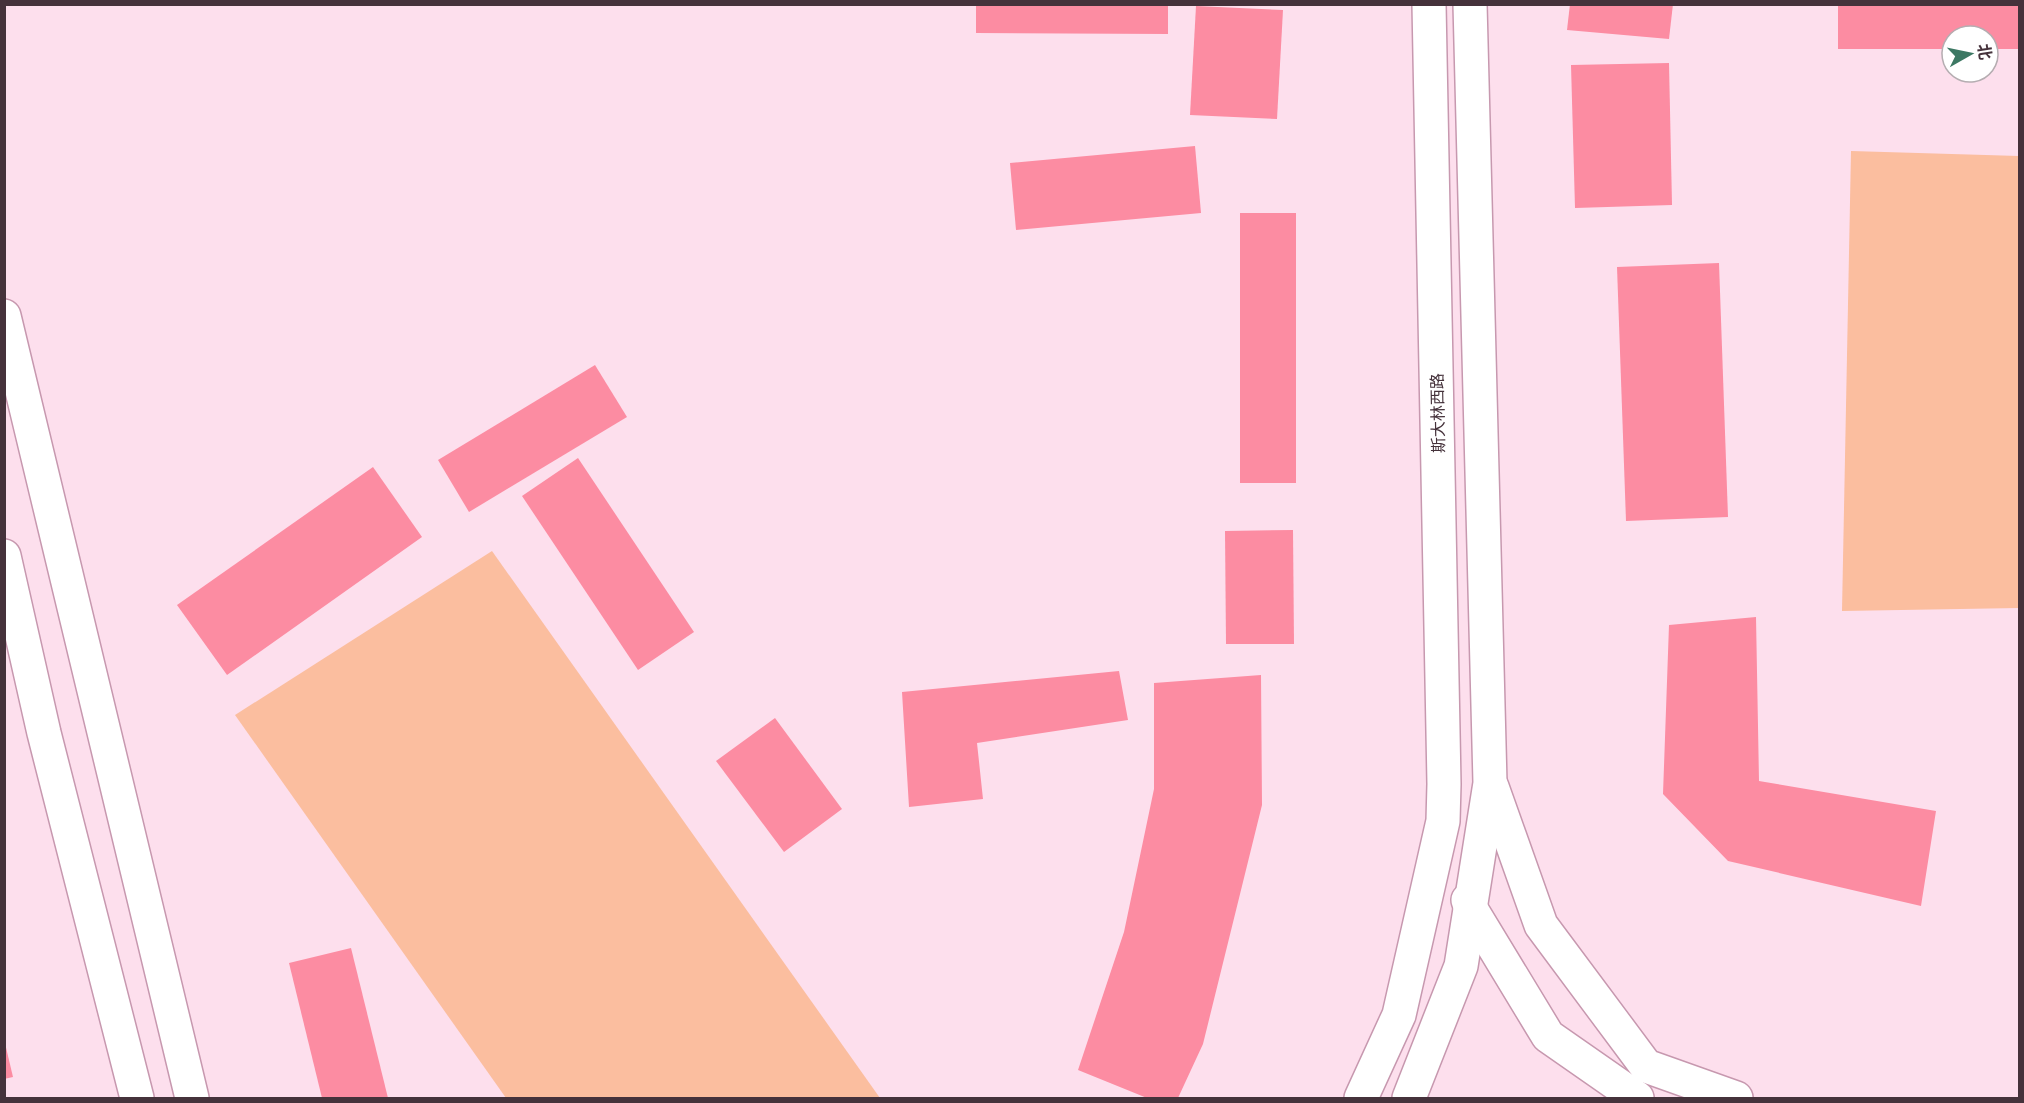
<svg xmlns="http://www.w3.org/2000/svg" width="2024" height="1103" viewBox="0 0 2024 1103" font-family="Commissioner,'Noto Sans SC',sans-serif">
<rect width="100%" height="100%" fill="#fddfed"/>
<!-- green -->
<g fill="#fbbe9f">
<polygon points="1851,151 2019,156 2019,608 1842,611"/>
<polygon points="492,551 880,1098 506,1098 235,715"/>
</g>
<!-- building -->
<g fill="#fc8ca2">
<polygon points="976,4 1168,4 1168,34 976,33"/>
<polygon points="1570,4 1673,4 1669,39 1567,30"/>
<polygon points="1838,4 2020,4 2020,49 1988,49 1988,36 1952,36 1952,49 1838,49"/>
<polygon points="1196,6 1283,10 1277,119 1190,115"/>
<polygon points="1669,63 1672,205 1575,208 1571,65"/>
<polygon points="1195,146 1201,213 1016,230 1010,163"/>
<rect x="1240" y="213" width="56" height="270"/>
<polygon points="1719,263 1728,517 1626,521 1617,267"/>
<polygon points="595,365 627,417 469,512 438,460"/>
<polygon points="578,458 694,632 638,670 522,496"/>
<polygon points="373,467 422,537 227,675 177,605"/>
<polygon points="1293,530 1294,644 1226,644 1225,531"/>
<polygon points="1756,617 1759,781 1936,811 1921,906 1728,861 1663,794 1669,625"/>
<polygon points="1119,671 1128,720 977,743 983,799 909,807 902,692"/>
<polygon points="1261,675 1262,805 1203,1044 1178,1098 1147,1098 1078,1070 1124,932 1154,789 1154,683"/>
<polygon points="775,718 842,809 784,852 716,761"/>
<polygon points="351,948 388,1098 322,1098 289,963"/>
<polygon points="4,1039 13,1077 4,1079"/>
</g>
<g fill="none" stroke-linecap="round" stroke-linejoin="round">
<defs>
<g id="secondary">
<polyline points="4,316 192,1098"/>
<polyline points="4,556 44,733 137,1098"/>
<polyline points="1492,787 1541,925 1646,1066 1736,1098"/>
<polyline points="1468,900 1471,909 1548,1036 1637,1098"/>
<polyline points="1361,1098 1399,1015 1443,821 1444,784 1429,4"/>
<polyline points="1409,1098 1461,966 1490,783 1470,4"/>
</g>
</defs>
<!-- secondary casing -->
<use href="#secondary" stroke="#c798af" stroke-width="36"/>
<!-- secondary -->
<use href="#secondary" stroke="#fff" stroke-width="33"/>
</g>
<g text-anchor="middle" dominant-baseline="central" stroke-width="5" stroke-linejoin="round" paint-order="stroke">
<!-- street labels -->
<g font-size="16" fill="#45323b" stroke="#fff">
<text transform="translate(1437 413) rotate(-91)">斯大林西路</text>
</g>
</g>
<!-- border -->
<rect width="2024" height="1103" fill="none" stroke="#45323b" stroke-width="12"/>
<!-- north arrow -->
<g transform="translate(1970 54) rotate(81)"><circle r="28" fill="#ffffff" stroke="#b5adb1" stroke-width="1.5"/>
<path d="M0-4.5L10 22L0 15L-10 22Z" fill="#3c7863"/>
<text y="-9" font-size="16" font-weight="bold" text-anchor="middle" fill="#45323b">北</text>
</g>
</svg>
